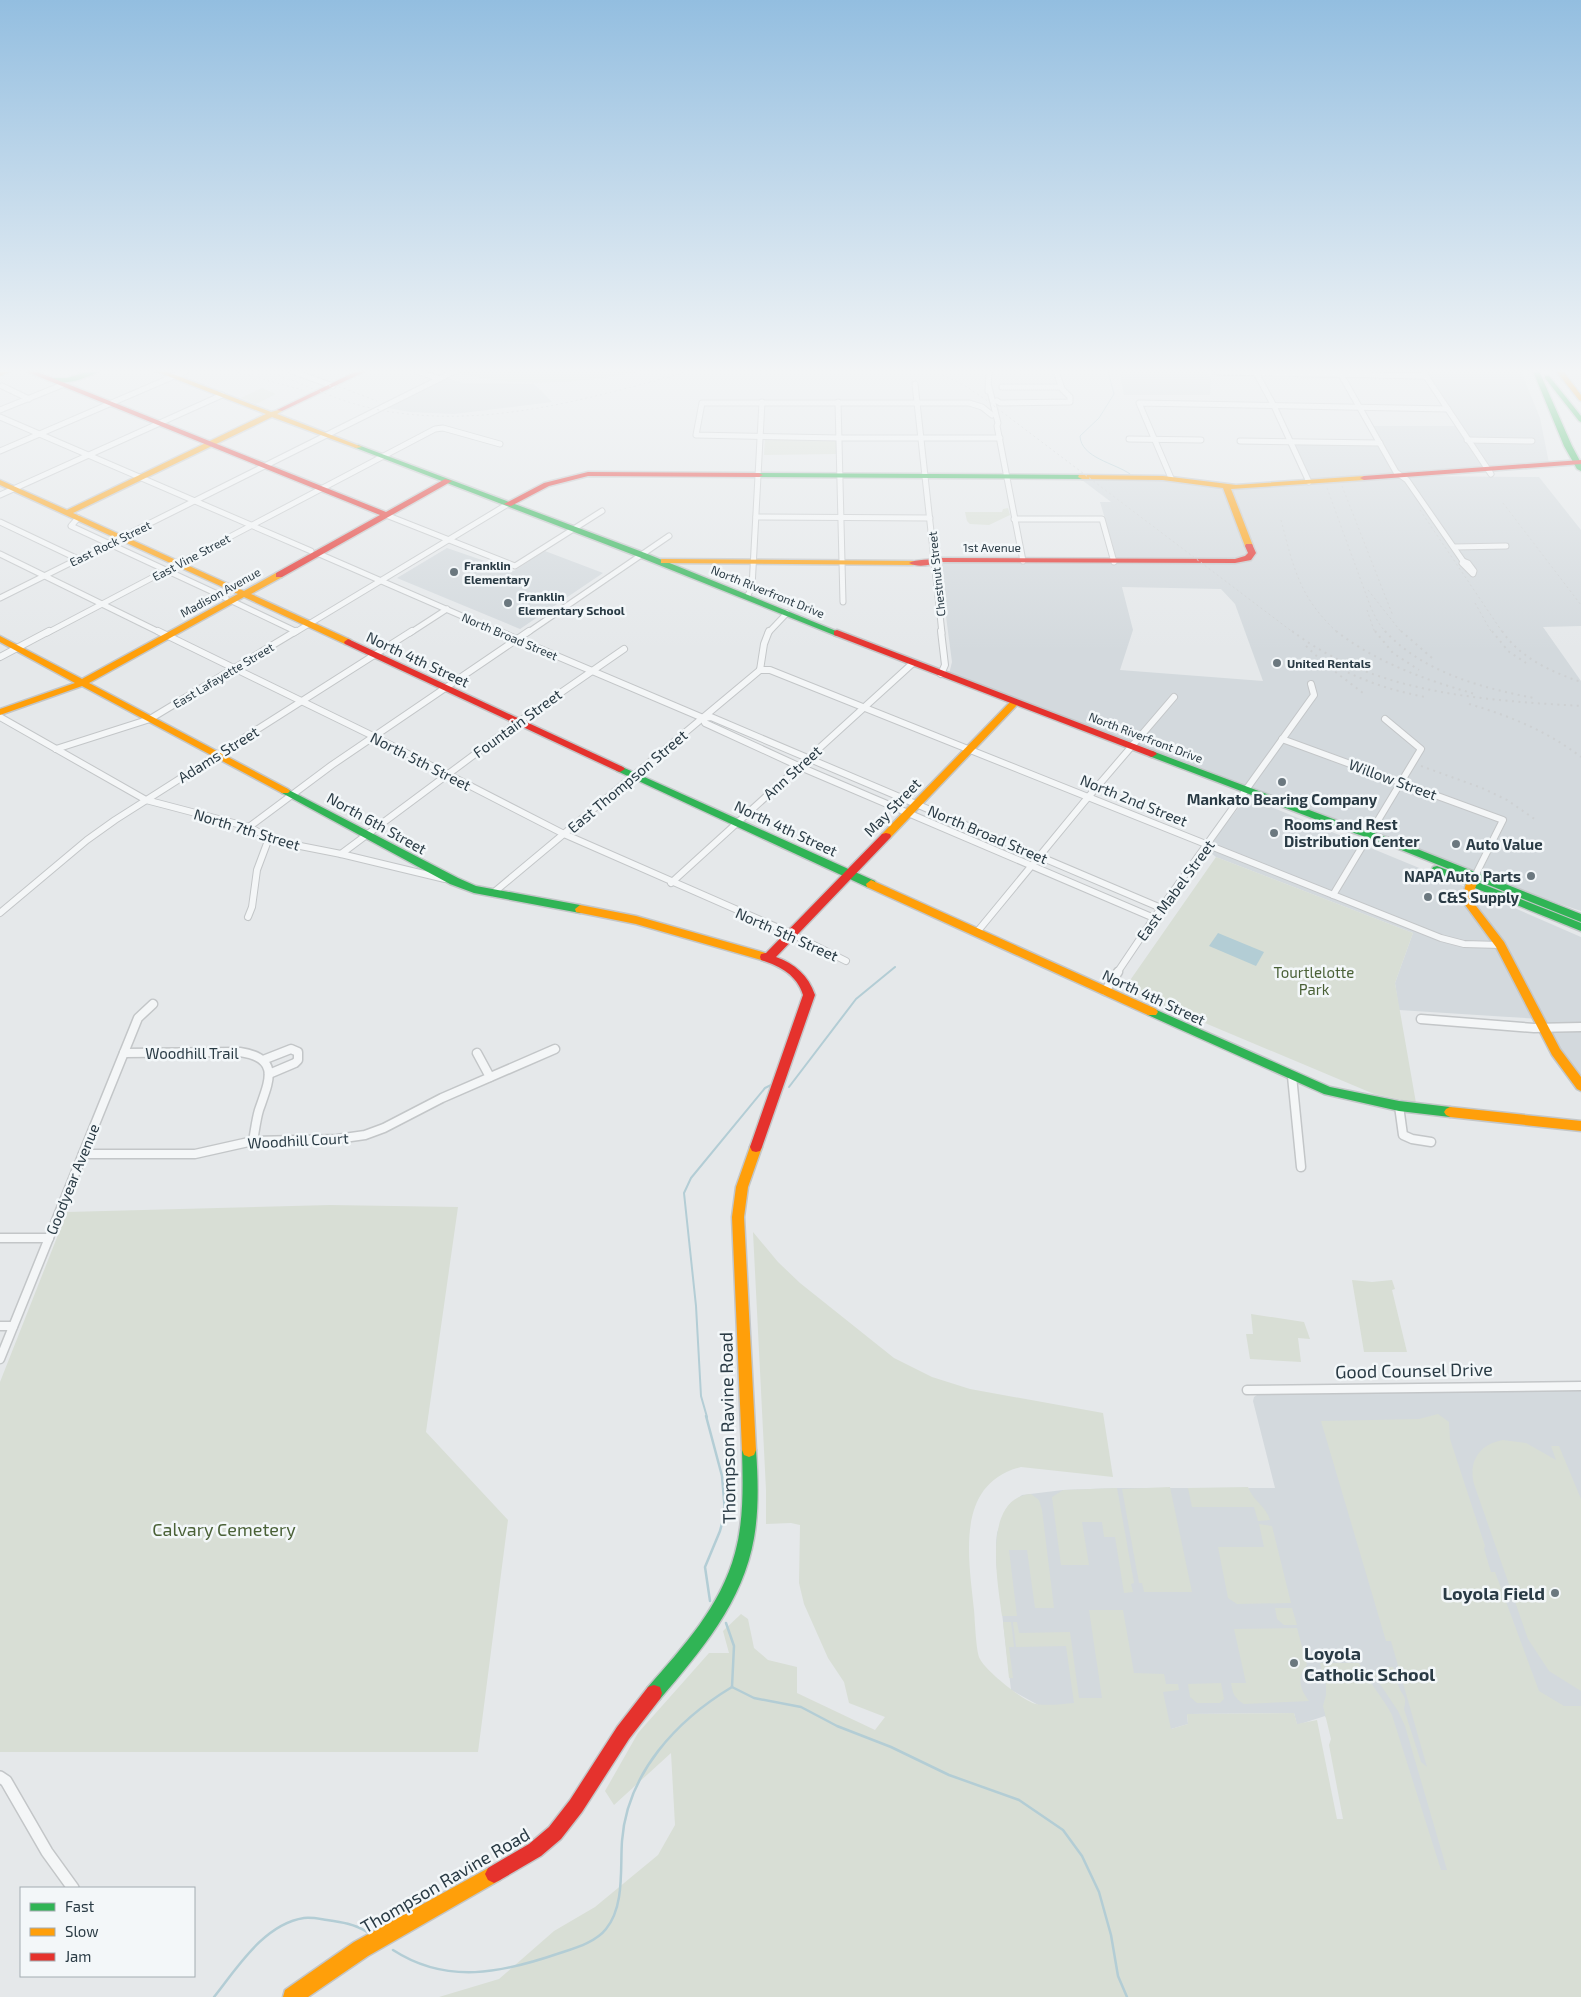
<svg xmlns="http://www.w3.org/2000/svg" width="1581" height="1997" viewBox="0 0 1581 1997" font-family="'Exo 2',sans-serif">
<rect width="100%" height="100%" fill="#e5e8ea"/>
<!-- built -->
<g fill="#d3d9dd" fill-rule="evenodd">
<polygon points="1119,371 1205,371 1211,378 1210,395 1124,395"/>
<polygon points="1336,371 1521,371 1540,418 1549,463 1422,470 1305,481 1287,443 1377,444 1367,426 1455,426 1424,377 1338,376"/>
<polygon points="447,378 464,383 534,384 552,402 454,414 410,412 388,408"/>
<path d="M1410 476 1539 477 1581 530V626L1543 627 1581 681V911L1479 877 1424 852 1175 761 949 674 952 662 939 563 1189 564 1184 560H1117L1100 502H1111L1082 480 1171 481 1225 488ZM1122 587 1221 589 1235 604 1263 681 1120 670 1133 630Z"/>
<polygon points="447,548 514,571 545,551 603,573 520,629 397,578"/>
<polygon points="1247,797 1480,893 1581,937 1581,1080 1572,1070 1540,1019 1399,1010 1395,983 1413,933 1216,857 1206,849"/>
<polygon points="1581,1389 1581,1930 1434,1915 1325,1716 1297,1725 1294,1713 1187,1714 1188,1724 1171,1729 1051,1712 1011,1690 996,1562 996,1543 997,1533 1006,1509 1010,1504 1022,1495 1063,1490 1117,1488 1275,1488 1253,1401 1254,1397 1260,1393"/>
</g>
<!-- green -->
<g fill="#d8ded5">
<path d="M451 371H642C580 384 513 389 451 371Z"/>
<polygon points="262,388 276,394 256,404 241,398"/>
<polygon points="765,437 837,440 837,454 764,455"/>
<polygon points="1008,508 1010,515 989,525 970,524 967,521 965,512 1002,512 1003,509"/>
<polygon points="1216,857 1413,933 1395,983 1416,1103 1374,1094 1124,989"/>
<polygon points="330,1205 458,1207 426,1432 508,1520 478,1752 0,1752 0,1382 67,1212"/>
<path d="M753 1232 778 1262 800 1283 894 1358 932 1377 970 1389 1103 1413 1113 1477 1021 1467C954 1484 969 1559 974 1610 975 1620 976 1653 980 1659 986 1671 1023 1701 1036 1704 1047 1706 1063 1704 1074 1703L1066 1646 1016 1647 1013 1622H1017L1019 1633 1070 1632 1079 1698H1102L1089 1610H1123L1134 1673 1164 1674 1166 1684H1178L1179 1690 1163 1692 1171 1729 1188 1724 1187 1714 1294 1713 1297 1724 1317 1720 1337 1819H1343L1329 1745 1331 1739 1323 1706 1326 1695V1685L1320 1663H1359C1368 1682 1383 1697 1392 1715L1441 1870H1447L1405 1726 1398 1711 1372 1672 1389 1675 1388 1667H1393C1395 1674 1396 1681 1399 1687 1403 1698 1407 1694 1404 1709L1421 1762 1427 1767 1391 1641H1386L1321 1421 1419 1419 1438 1414 1449 1422 1450 1439 1485 1546 1484 1549 1491 1572H1495L1539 1691 1564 1706H1581V1997H439L499 1979 554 1931 595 1907 658 1855 675 1825 671 1753 614 1805 605 1791 638 1733 709 1653H729L723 1631 741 1614 748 1619 754 1648 768 1660 797 1667V1693L875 1730 885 1717 849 1703 844 1682 828 1658 804 1604 799 1583 800 1525 791 1523 766 1524V1490Z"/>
<polygon points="1352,1280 1372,1282 1392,1280 1395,1289 1392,1290 1407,1352 1364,1352"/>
<polygon points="1251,1314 1304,1322 1310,1339 1298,1338 1301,1362 1250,1359 1246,1334 1253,1334"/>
<path d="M1503 1440 1526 1443 1556 1460 1551 1446H1559L1581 1499V1691L1549 1671 1528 1639 1474 1484C1468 1461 1480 1444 1503 1440Z"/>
<polygon points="1170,1487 1192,1592 1144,1592 1142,1583 1139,1583 1122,1489"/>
<path d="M1248 1487C1253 1501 1266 1506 1270 1520L1258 1521 1254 1507H1192L1188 1488Z"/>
<polygon points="1117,1488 1134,1583 1131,1584 1133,1592 1124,1593 1115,1537 1104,1537 1102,1522 1082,1522 1089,1565 1061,1565 1052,1497 1063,1490"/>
<path d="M1031 1494 1039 1500 1042 1510 1054 1608H1035L1027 1550H1009L1017 1616H1002C998 1584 981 1498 1031 1494Z"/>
<polygon points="1259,1524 1272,1526 1291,1603 1237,1604 1228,1598 1218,1547 1264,1547"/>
<polygon points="1275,1608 1292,1608 1297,1625 1284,1625 1277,1619"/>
<polygon points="1003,1622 1011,1622 1014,1647 1009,1647 1013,1678 1009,1678"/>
<path d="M1297 1628 1307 1665C1296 1677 1300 1689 1309 1701L1244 1704C1234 1698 1233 1694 1231 1683H1246L1234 1629Z"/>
<polygon points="1221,1683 1224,1699 1220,1703 1197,1703 1190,1697 1188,1684"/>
</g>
<!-- water -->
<polygon fill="#b3cdd5" points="1218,933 1264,952 1256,966 1209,946"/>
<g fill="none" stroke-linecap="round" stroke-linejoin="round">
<!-- stream-far2 -->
<path stroke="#b3cdd5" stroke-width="1" d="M1108 371 1114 394 1099 418 1080 436C1081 458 1115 463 1130 474"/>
<!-- stream-far1 -->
<g stroke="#b3cdd5" stroke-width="2">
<polyline points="789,1087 856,999 895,967"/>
<polyline points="707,1417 701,1396 696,1306 684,1193 691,1178 765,1088 771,1085"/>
</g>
<!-- stream -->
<g stroke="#b3cdd5" stroke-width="2.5">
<polyline points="706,1416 722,1476 725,1512 720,1531 705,1567 710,1601"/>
<polyline points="726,1623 734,1646 732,1687"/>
<polyline points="732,1687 754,1698 801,1707 837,1726 891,1747 949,1775 1019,1800 1063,1830 1082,1856 1099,1892 1111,1935 1118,1976 1127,1997"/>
<path d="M393 1950C447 1985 502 1973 560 1953 575 1948 596 1942 606 1929 625 1906 620 1867 622 1841 627 1773 677 1720 732 1687"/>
<path d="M214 1997C237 1968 264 1924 304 1918 312 1917 320 1919 327 1920 341 1922 355 1924 367 1932"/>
</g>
<defs>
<g id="street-far3">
<polyline points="292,371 333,386"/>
<polyline points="417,371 440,379"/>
<polyline points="1255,371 1274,406 1309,482"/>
<polyline points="1339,371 1396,472 1407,480 1463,561"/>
<polyline points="1217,372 1425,376"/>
<polyline points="1423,372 1491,474"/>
<polyline points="915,384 942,633"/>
<polyline points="2,386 29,399"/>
<polyline points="989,387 998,423 997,426 1023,561"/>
<polyline points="1002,387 1061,387"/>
<polyline points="988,391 989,371"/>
<polyline points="997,401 1000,403 1070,402 1070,397 1062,389 1056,371"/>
<polyline points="838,402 843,602"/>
<polyline points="0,410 62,385"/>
<polyline points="992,415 982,407 969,403 702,403 696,435 839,438 1000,438"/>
<polyline points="0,417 311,551"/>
<polyline points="1129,439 1201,440"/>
<polyline points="1467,440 1532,441"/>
<polyline points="1240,441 1380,443"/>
<polyline points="0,451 186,371"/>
<polyline points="1171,478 1139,403 1448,409"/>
<polyline points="0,495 222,395"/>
<polyline points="386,515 515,566 602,511"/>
<polyline points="756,517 930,518"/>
<polyline points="78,518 71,526 226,598"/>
<polyline points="1014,519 1102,519 1114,562"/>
<polyline points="0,522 78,559"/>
<polyline points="1454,547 1506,546"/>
<polyline points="317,553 501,633"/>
<polyline points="0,554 161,633"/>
<polygon points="1463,561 1468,563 1474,571 1473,574 1462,563"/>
<polyline points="747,597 752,587 762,402"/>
<polyline points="0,598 455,371"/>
<polyline points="232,601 295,631"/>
<polyline points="47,633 435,429 443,428 500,444"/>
<polyline points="294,633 508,504"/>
<polyline points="410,633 447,609"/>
<polyline points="527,633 669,536"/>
<polyline points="768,633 787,613"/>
</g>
<g id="street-far2">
<polyline points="158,631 375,737 564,834 790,933 846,961"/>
<polyline points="498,631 703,718 711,717 1161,908"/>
<polyline points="0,657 49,631"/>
<polyline points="760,670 770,670 1441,938 1464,944 1500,945"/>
<polyline points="760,670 764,644 769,631"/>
<polyline points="941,674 945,665 941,631"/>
<polyline points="0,717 146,800 249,827 269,838 285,843 341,854 445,879"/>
<polyline points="703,718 705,723 805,769 1154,918"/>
<polyline points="1282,739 1503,820 1475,876"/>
<polyline points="56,749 150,719 296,631"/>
<polyline points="249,827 332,765 529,631"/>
<polyline points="341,854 514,725 624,649"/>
<polyline points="671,883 913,663"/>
<polyline points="493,893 760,670"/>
<polyline points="1333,895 1421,749 1385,719"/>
<polyline points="0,913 87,840 115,820 412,631"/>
<polyline points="248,917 252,907 257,870 269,838"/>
<polyline points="977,932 1084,802 1174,697"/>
<polyline points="1117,973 1154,918 1314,695 1311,684"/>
</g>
<g id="street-far1">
<polyline points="1105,991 1118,972"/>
<polyline points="1421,1019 1534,1028 1581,1027"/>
<path d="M124 1053 240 1052C281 1058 269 1081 259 1110 256 1120 255 1131 253 1141"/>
<polyline points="477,1053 490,1077"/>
<polyline points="263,1060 291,1049 298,1052 298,1060 295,1063 269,1074"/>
<polyline points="1292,1076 1301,1167"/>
<polyline points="1399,1106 1403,1135 1412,1139 1431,1142"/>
<polyline points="83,1154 195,1154 253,1141 337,1139 365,1135 384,1128 442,1098 555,1049"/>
<polyline points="0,1238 49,1238"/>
<polyline points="0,1326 13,1326"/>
<polyline points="0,1359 138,1018 153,1004"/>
<polyline points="1247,1390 1581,1386"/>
</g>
<polyline id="street" points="0,1777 6,1781 47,1852 73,1888"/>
<g id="fast">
<path d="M89 371 97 372C87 378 62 387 51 380L54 378H67Z"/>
<polygon points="1533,371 1539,371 1572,446 1581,463 1581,471 1577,469 1564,446"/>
<polygon points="1545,376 1549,376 1581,416 1581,422 1579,421 1545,378"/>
<polygon points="358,445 645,553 841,633 837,636 834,635 639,557 356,448 354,447"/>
<polygon points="756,473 1082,475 1086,477 1082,479 759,477 756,477"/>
<polygon points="1152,751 1341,822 1392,839 1581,914 1581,922 1384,843 1333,826 1149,756 1149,752"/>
<polygon points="620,766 875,881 876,884 871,888 867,887 617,771 615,769"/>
<polygon points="285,788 458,878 476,886 580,905 585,909 580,913 474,893 450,884 282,793 280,791 282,789"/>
<polygon points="1437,866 1581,923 1581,931 1433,871 1432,869 1433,867"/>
<polygon points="1152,1008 1330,1087 1399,1101 1450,1107 1454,1109 1456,1112 1454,1115 1450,1117 1399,1111 1324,1094 1148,1015 1146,1012 1148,1009"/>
<path d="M749 1443 754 1445 756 1450C758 1479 759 1509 754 1538 743 1602 701 1651 660 1699L654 1701 648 1699 646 1693 648 1687C683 1647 721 1606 735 1553 744 1520 743 1484 742 1450L744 1445Z"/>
</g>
<g id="slow">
<polygon points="10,371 9,372 0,376 0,372"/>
<polygon points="155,371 165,371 271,412 282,409 282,411 277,414 362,447 356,448 272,417 73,513 244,591 276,573 282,573 282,577 251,594 351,640 351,644 345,644 244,597 89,683 288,789 290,791 288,793 282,793 82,686 0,715 0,709 75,683 0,642 0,636 82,679 238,594 0,485 0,480 67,510 266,414"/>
<polygon points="1556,371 1563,371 1581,395 1581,401 1579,400"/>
<polygon points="1079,475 1163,476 1236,485 1364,476 1368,478 1364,480 1231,489 1253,546 1249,548 1245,546 1223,488 1163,480 1082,479 1078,477"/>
<polygon points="661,559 913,561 917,563 913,565 664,563 661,563"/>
<polygon points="1015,699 1019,702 1018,704 890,838 882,838 881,836 882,834 1012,700"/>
<path d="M1475 872 1480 876 1474 891 1473 902 1504 942 1560 1049 1581 1077V1091L1577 1089 1552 1055 1496 947 1463 902C1464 893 1465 876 1475 872Z"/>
<polygon points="871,880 1156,1009 1158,1012 1156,1015 1148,1015 867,887 866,884"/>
<polygon points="580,905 636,916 769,954 770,957 765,961 636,924 576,912 575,909"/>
<polygon points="1450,1107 1581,1121 1581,1131 1450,1117 1446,1115 1444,1112 1446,1109"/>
<polygon points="756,1142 760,1143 762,1147 748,1187 744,1217 756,1450 754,1455 749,1457 744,1455 742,1450 732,1217 736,1187 750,1147 752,1143"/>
<polygon points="494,1865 500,1868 503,1874 500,1880 368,1956 308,1997 283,1997 285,1990 354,1942"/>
</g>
<g id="jam">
<polygon points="25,371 35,371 386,512 445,479 452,481 282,577 276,577 276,573 380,515"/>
<polygon points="357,371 366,371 282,411 277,410"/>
<polygon points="1581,460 1581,464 1364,480 1360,478 1364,476"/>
<polygon points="588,472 759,473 763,475 759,477 588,476 549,486 511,506 504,504 544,483"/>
<path d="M1246 544H1252L1256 553 1251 560 1235 563 941 562C931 565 918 568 909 563 915 559 932 560 941 558L1235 559 1245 556 1248 553 1245 546Z"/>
<polygon points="837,630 1155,752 1157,754 1152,757 1149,756 834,635 834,631"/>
<polygon points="348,639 623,767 625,769 620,772 617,771 345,644 344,642"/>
<path d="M886 833 890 834 891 836 890 838 776 957C795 964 808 975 815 995L762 1147 760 1151 756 1152 752 1151 750 1147 803 995C797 975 780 966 761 960L760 957 761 954 766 953 882 834Z"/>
<polygon points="654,1685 660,1687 662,1693 660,1699 629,1739 582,1812 561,1839 541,1856 500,1880 494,1883 488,1880 485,1874 488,1868 529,1844 549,1827 570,1800 617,1727 648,1687"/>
</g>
</defs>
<!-- street-far3 casing -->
<use href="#street-far3" stroke="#c3c6c8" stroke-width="7"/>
<!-- street-far2 casing -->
<use href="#street-far2" stroke="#c3c6c8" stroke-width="8"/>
<!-- street-far1 casing -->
<use href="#street-far1" stroke="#c3c6c8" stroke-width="11"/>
<!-- street casing -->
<use href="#street" stroke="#c3c6c8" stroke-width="14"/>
<!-- fast casing -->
<use href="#fast" stroke="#c3c6c8" stroke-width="3"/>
<!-- slow casing -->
<use href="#slow" stroke="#c3c6c8" stroke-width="3"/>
<!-- jam casing -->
<use href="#jam" stroke="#c3c6c8" stroke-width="3"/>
<!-- street-far3 -->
<use href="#street-far3" stroke="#f4f6f7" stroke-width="5"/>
<!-- street-far2 -->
<use href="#street-far2" stroke="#f4f6f7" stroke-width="6"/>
<!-- street-far1 -->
<use href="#street-far1" stroke="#f4f6f7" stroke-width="8"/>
<!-- street -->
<use href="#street" stroke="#f4f6f7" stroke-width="11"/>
<!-- fast -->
<use href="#fast" fill="#30b455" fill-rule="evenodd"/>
<!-- slow -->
<use href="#slow" fill="#ff9f0a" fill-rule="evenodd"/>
<!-- jam -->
<use href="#jam" fill="#e5322d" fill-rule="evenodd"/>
<!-- rail-far1 -->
<g stroke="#cdd0d2" stroke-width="1" stroke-dasharray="2 3" stroke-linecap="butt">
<polyline points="234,371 302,390"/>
<path d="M269 371C305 385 342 403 380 410 486 430 590 398 691 371"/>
<polyline points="933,371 964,385 989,402 1294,633"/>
<polyline points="319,384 343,388 377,401"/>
<polyline points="1342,486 1393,616"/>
<polyline points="1327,488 1371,608 1378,622 1386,633"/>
<polyline points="1503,503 1581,605"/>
<polyline points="1420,510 1503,633"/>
<path d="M1281 520C1294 569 1299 597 1338 633"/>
<polyline points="1368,590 1402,633"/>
<polyline points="1475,603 1492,633"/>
<polyline points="1367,610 1375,633"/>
</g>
<!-- rail -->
<g stroke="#cdd0d2" stroke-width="2" stroke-dasharray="2 4.5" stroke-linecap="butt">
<path d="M1292 631C1375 694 1482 700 1581 706"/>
<path d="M1336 631C1377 663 1426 680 1475 694"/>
<polyline points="1375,631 1393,653 1419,670"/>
<path d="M1385 631C1422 672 1482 688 1534 698"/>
<polyline points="1401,631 1432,658"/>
<polyline points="1492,631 1508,651 1526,663"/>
<path d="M1502 631C1520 658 1552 672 1581 682"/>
<polyline points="1306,646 1325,664 1363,693"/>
<path d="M1325 660C1356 679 1389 690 1425 697"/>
<path d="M1469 704C1510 716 1547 731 1581 757"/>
<polyline points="1421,766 1482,788 1507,800 1536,820"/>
</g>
</g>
<!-- sky -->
<linearGradient id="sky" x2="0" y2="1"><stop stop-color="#93bee0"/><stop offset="0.57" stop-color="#f3f5f6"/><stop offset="1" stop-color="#f3f5f6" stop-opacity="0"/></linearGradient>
<rect width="1581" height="651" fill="url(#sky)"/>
<!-- markers -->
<g fill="#6b787f" stroke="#f3f7f9" stroke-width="2">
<circle cx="454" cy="572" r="5"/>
<circle cx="508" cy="603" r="5"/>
<circle cx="1277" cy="663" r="5"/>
<circle cx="1282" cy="782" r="5"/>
<circle cx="1274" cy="833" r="5"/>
<circle cx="1456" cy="844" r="5"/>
<circle cx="1531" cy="876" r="5"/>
<circle cx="1428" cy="897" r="5"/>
<circle cx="1555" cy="1593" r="5"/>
<circle cx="1294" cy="1663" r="5"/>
</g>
<g text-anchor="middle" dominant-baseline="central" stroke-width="5" stroke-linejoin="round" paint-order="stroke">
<!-- far-street labels -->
<g font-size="12" fill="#2a3b45" stroke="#f3f7f9">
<text transform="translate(110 543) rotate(-26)">East Rock Street</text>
<text x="992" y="547">1st Avenue</text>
<text transform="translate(191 557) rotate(-28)">East Vine Street</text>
<text transform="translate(936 574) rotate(-96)">Chestnut Street</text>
<text transform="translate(768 591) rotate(22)">North Riverfront Drive</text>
<text transform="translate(220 592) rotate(-29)">Madison Avenue</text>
<text transform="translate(510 636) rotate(23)">North Broad Street</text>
<text transform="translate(223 675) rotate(-31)">East Lafayette Street</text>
<text transform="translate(1146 737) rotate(21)">North Riverfront Drive</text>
</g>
<!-- far-poi labels -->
<g font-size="12" font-weight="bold" fill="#2a3b45" stroke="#f3f7f9" text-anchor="start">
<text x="464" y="565">Franklin<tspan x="464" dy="14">Elementary</tspan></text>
<text x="518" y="596">Franklin<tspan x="518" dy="14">Elementary School</tspan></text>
<text x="1287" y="663">United Rentals</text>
</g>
<!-- street labels -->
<g font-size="15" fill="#2a3b45" stroke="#f3f7f9">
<text transform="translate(418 659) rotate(25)">North 4th Street</text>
<text transform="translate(517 723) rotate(-36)">Fountain Street</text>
<text transform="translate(218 754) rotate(-32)">Adams Street</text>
<text transform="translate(421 761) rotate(27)">North 5th Street</text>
<text transform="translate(792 772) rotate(-42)">Ann Street</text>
<text transform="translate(1393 779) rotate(20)">Willow Street</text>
<text transform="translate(627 781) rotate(-40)">East Thompson Street</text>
<text transform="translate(1134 800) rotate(22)">North 2nd Street</text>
<text transform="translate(892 807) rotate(-46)">May Street</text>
<text transform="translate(377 823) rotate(29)">North 6th Street</text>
<text transform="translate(786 828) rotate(25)">North 4th Street</text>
<text transform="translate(247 829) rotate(17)">North 7th Street</text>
<text transform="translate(988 834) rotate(23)">North Broad Street</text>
<text transform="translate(1175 890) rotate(-54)">East Mabel Street</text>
<text transform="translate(787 934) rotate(24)">North 5th Street</text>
<text transform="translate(1154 997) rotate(25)">North 4th Street</text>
<text x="192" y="1053">Woodhill Trail</text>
<text transform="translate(298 1140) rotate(-3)">Woodhill Court</text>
<text transform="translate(72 1179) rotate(-68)">Goodyear Avenue</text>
</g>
<!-- poi labels -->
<g font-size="15" font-weight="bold" fill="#2a3b45" stroke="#f3f7f9" text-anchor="start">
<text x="1282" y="799" text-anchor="middle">Mankato Bearing Company</text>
<text x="1284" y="824">Rooms and Rest<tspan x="1284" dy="17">Distribution Center</tspan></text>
<text x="1466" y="844">Auto Value</text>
<text x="1521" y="876" text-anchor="end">NAPA Auto Parts</text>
<text x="1438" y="897">C&amp;S Supply</text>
</g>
<!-- park labels -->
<g font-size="15" fill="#4a6137" stroke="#f3f7f9">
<text x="1314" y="972">Tourtlelotte<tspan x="1314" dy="17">Park</tspan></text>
</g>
<!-- near-street labels -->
<g font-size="18" fill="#2a3b45" stroke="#f3f7f9">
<text transform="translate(1414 1370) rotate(-1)">Good Counsel Drive</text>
<text transform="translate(727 1428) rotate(-91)">Thompson Ravine Road</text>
<text transform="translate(445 1880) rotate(-30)">Thompson Ravine Road</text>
</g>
<!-- near-park labels -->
<g font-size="18" fill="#4a6137" stroke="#f3f7f9">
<text x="224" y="1529">Calvary Cemetery</text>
</g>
<!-- near-poi labels -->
<g font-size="18" font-weight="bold" fill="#2a3b45" stroke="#f3f7f9" text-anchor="end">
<text x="1545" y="1593">Loyola Field</text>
<text x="1304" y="1653" text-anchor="start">Loyola<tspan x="1304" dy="21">Catholic School</tspan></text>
</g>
</g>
<!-- legend -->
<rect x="20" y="1887" width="175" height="90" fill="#f3f7f9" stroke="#a3acb1"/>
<rect x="30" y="1903" width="25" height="8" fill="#30b455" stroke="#a3acb1"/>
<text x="65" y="1912" font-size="15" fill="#2a3b45">Fast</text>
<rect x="30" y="1928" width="25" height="8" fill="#ff9f0a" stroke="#a3acb1"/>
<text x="65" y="1937" font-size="15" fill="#2a3b45">Slow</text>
<rect x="30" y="1953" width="25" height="8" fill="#e5322d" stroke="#a3acb1"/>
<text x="65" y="1962" font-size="15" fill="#2a3b45">Jam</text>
</svg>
